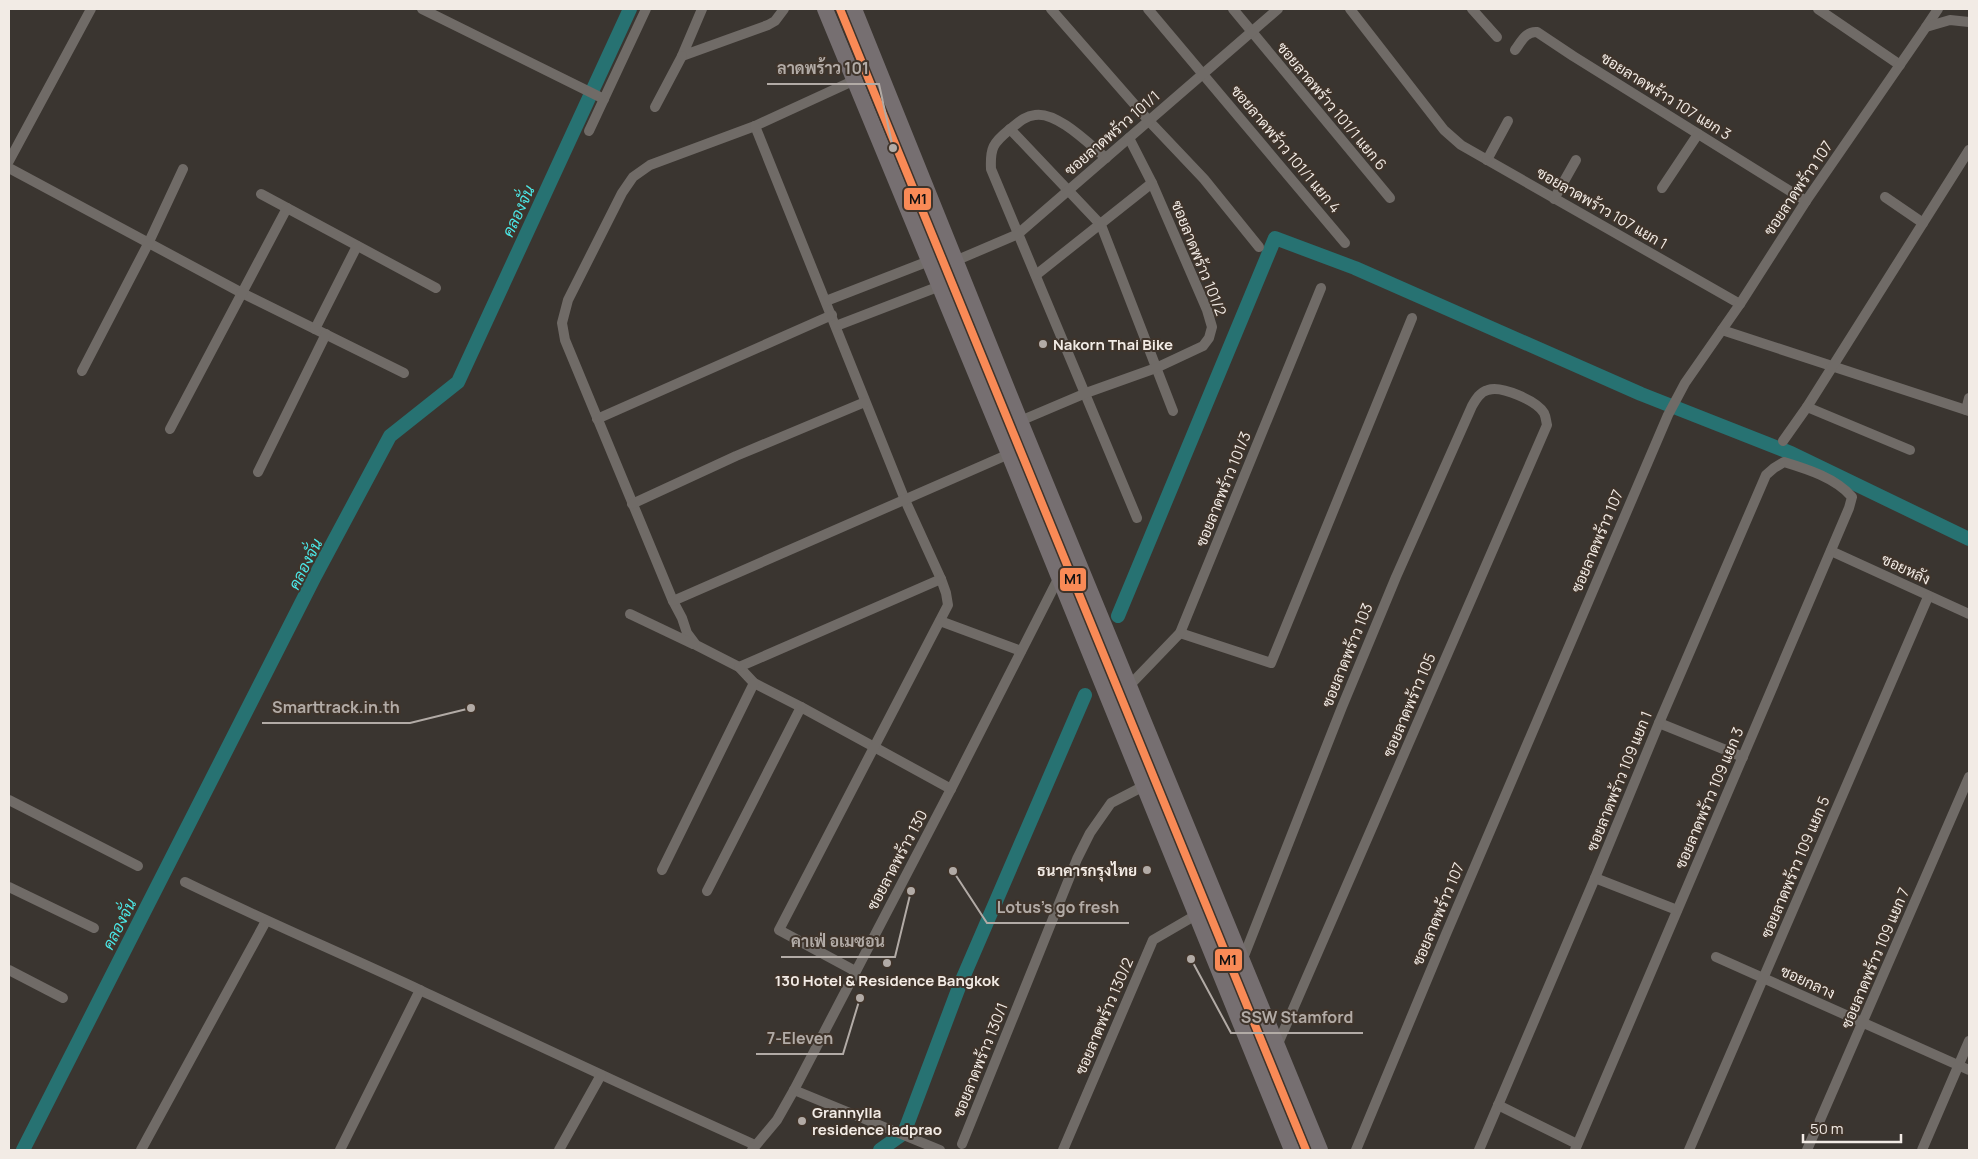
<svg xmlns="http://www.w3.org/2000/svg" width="1978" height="1159" viewBox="0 0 1978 1159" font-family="Manrope,Sarabun,sans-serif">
<rect width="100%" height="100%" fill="#3a3530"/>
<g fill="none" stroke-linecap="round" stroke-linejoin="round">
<!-- canal -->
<g stroke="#277272" stroke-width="14">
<polyline points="1118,616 1275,238 1355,268 1641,394 1791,453 1969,539"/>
<polyline points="23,1150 314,578 390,436 458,382 630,9"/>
<polyline points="880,1150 904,1133 959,987 1085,695"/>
</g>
<!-- street -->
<g stroke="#706b67" stroke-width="10">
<polyline points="422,9 604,99"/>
<polyline points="702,9 682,56 768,25 775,21 784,9"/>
<polyline points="1051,9 1149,121 1204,179 1259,247"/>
<polyline points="1148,9 1345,243"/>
<polyline points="1233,9 1390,198"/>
<polyline points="1350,9 1444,130 1461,145 1740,304"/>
<polyline points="1472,9 1497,37"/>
<polyline points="1818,9 1900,65"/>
<polyline points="1926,27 1938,9"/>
<path d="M1515 50C1521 42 1526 31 1537 32L1573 56 1806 201"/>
<polyline points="855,80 755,126 650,165 633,177 622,193 568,300 562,323 565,340 673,601 682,618 687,633 696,645 739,667 754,683 801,707 951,789"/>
<polyline points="655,107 682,56"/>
<polyline points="755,126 905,500 941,579 946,593 948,605 779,930 855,971"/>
<polyline points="1010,129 1101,225 1173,411"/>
<polyline points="589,131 646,9"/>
<path d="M1106 158C1090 145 1057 111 1035 115 1024 116 1017 124 1009 130 993 143 990 148 991 169L1137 518"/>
<polyline points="1487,160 1508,121"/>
<polyline points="9,161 91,9"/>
<polyline points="9,168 242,293 404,373"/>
<polyline points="1662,188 1698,134"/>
<polyline points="261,194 436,288"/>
<polyline points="1885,197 1923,223"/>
<polyline points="1554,199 1576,160"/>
<polyline points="955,261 1018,234 1278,9"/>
<polyline points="1036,275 1152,183"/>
<polyline points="826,301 929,261"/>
<polyline points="836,326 940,286"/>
<polyline points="315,329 357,246"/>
<polyline points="1722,330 1969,411"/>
<polyline points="82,371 148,244 183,169"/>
<polyline points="1807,407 1910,450"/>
<polyline points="1966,410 1969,398"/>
<polyline points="597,419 832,315"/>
<polyline points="1020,421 1086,393 1156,368 1203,346 1209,338 1212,327 1207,310 1152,183 1129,138"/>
<polyline points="170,429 287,208"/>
<polyline points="1783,441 1807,407 1969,150"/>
<polyline points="258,472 326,334"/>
<polyline points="632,504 736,456 865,402"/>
<polyline points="1831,551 1969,614"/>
<polyline points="673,601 1009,454"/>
<polyline points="630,614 693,644"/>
<polyline points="940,621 1021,651"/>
<polyline points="1180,633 1271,663 1412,318"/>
<polyline points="739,667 941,579"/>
<polyline points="1129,686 1180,633 1321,288"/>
<polyline points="1659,723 1743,757"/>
<polyline points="9,800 138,866"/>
<polyline points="662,870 754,683"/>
<polyline points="1595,878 1677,910"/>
<path d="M185 882C263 920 343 954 422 991 533 1043 643 1095 755 1145"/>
<polyline points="9,887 94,928"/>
<polyline points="707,891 801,707"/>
<polyline points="1716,957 1969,1070"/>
<path d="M1242 961 1342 707 1396 577 1472 406C1476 399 1480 392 1488 390 1501 385 1537 401 1544 413 1546 417 1546 421 1547 425L1277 1046"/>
<polyline points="9,970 63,998"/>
<polyline points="794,1090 940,1150"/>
<polyline points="1498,1105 1577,1144"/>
<polyline points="962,1144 1077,859 1090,833 1111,803 1144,786"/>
<polyline points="141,1150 266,921"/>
<polyline points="340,1150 420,990"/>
<polyline points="559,1150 601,1075"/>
<polyline points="752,1150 777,1120 794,1090 951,789 1059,577"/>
<polyline points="1063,1150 1153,940 1196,915"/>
<polyline points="1356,1150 1446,934 1668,415 1685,383 1740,304 1806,201 1926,27 1950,20 1969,22"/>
<path d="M1479 1150 1595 878 1659 723 1766 475 1774 468 1784 462C1807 469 1836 478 1852 497L1849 508 1575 1150"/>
<polyline points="1689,1150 1928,597"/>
<polyline points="1807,1150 1969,777"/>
<polyline points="1922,1150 1969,1041"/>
</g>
<!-- primary -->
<g stroke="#766f71" stroke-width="16">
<polyline points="825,9 1009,454 1292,1150"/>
<polyline points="854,9 1020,421 1320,1150"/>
</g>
<defs>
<polyline id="metro-1" points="840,9 1306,1150"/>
</defs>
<!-- metro-1 casing -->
<use href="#metro-1" stroke="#3f342b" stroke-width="11"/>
<!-- metro-1 -->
<use href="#metro-1" stroke="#f98a56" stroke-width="8"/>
</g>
<!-- markers -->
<g fill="#b2aba6" stroke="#3f342b" stroke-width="2">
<circle cx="1043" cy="344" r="5"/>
<circle cx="1147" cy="870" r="5"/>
<circle cx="887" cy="963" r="5"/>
<circle cx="802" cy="1121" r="5"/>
</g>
<g text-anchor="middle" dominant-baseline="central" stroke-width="4" stroke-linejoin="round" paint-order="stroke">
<!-- street labels -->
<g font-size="15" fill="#f2ebe5" stroke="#3f342b">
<text transform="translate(1666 96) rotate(32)">ซอยลาดพร้าว 107 แยก 3</text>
<text transform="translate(1332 106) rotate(50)">ซอยลาดพร้าว 101/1 แยก 6</text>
<text transform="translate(1112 133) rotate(-41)">ซอยลาดพร้าว 101/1</text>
<text transform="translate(1286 149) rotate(50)">ซอยลาดพร้าว 101/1 แยก 4</text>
<text transform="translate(1798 188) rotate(-56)">ซอยลาดพร้าว 107</text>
<text transform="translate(1602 208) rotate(30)">ซอยลาดพร้าว 107 แยก 1</text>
<text transform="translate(1199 258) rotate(68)">ซอยลาดพร้าว 101/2</text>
<text transform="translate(1223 489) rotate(-68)">ซอยลาดพร้าว 101/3</text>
<text transform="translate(1597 541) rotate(-67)">ซอยลาดพร้าว 107</text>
<text transform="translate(1906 569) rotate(25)">ซอยหลัง</text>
<text transform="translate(1347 655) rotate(-68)">ซอยลาดพร้าว 103</text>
<text transform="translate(1409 705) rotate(-67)">ซอยลาดพร้าว 105</text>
<text transform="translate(1619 781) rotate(-68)">ซอยลาดพร้าว 109 แยก 1</text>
<text transform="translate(1709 798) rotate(-67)">ซอยลาดพร้าว 109 แยก 3</text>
<text transform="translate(897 860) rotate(-62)">ซอยลาดพร้าว 130</text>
<text transform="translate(1795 867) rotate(-67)">ซอยลาดพร้าว 109 แยก 5</text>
<text transform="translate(1438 914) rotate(-67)">ซอยลาดพร้าว 107</text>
<text transform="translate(1875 958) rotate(-67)">ซอยลาดพร้าว 109 แยก 7</text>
<text transform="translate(1808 982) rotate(25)">ซอยกลาง</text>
<text transform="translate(1104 1016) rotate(-67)">ซอยลาดพร้าว 130/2</text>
<text transform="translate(980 1060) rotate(-68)">ซอยลาดพร้าว 130/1</text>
</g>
<!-- poi labels -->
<g font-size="15" font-weight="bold" fill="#f2ebe5" stroke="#3f342b" text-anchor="start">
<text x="1053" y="344">Nakorn Thai Bike</text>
<text x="1137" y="870" text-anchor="end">ธนาคารกรุงไทย</text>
<text x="887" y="980" text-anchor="middle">130 Hotel &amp; Residence Bangkok</text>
<text x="812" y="1112">Grannylla<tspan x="812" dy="17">residence ladprao</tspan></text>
</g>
<!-- water labels -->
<g font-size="16" font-style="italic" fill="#4be8e8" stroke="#3f342b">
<text transform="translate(518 211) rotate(-65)">คลองจั่น</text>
<text transform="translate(305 564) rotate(-63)">คลองจั่น</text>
<text transform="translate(119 924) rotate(-63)">คลองจั่น</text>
</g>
</g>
<!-- callouts -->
<path fill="none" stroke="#b2aba6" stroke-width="2" d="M893 148L879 84H767M471 708L410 723H262M953 871L987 923H1129M911 891L895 957H781M1191 959L1231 1033H1363M860 998L843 1054H756"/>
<g fill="#b2aba6" stroke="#3f342b" stroke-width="2">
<circle cx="893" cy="148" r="5"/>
<circle cx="471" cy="708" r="5"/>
<circle cx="953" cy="871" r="5"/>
<circle cx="911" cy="891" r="5"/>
<circle cx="1191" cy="959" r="5"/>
<circle cx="860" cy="998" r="5"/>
</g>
<g font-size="16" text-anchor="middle" font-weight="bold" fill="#b2aba6" stroke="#3f342b" stroke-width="4" stroke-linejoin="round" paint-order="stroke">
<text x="823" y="74">ลาดพร้าว 101</text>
<text x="336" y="713">Smarttrack.in.th</text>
<text x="1058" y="913">Lotus's go fresh</text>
<text x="838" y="947">คาเฟ่ อเมซอน</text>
<text x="1297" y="1023">SSW Stamford</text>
<text x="800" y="1044">7-Eleven</text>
</g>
<g stroke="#3f342b" stroke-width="2">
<rect x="903" y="187" width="29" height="24" rx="5" fill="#f98a56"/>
<rect x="1059" y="567" width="28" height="25" rx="5" fill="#f98a56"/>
<rect x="1214" y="948" width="29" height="24" rx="5" fill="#f98a56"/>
</g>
<g font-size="14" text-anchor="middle" font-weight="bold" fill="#111">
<text x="918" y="204">M1</text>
<text x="1073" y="584">M1</text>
<text x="1228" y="965">M1</text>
</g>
<!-- border -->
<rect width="1978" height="1159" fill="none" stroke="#f2ebe5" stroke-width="20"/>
<!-- scale -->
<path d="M1803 1134v8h98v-8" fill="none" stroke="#f2ebe5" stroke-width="2.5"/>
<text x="1810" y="1134" font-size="15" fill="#f2ebe5" stroke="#3f342b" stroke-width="4" paint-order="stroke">50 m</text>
</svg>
